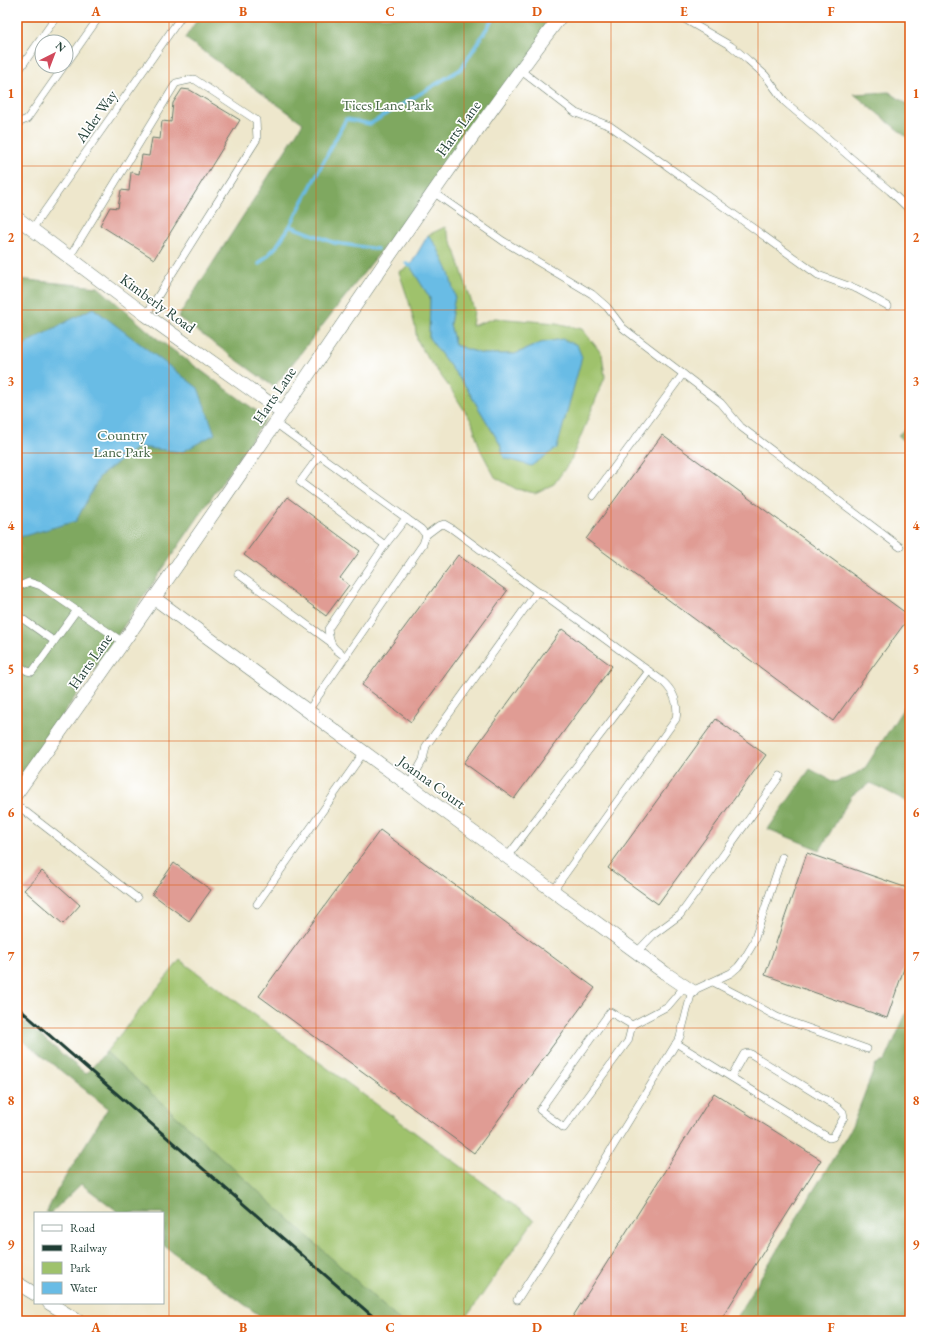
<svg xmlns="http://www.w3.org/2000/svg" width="927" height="1338" viewBox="0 0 927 1338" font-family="'EB Garamond',serif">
<rect width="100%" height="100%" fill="#fff"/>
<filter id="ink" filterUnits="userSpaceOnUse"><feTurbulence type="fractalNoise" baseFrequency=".025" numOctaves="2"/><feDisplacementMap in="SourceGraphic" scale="8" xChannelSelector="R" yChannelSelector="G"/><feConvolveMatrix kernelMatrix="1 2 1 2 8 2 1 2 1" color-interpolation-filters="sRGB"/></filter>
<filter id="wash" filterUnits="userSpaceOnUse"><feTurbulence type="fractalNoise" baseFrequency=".012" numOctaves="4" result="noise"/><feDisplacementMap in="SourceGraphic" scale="16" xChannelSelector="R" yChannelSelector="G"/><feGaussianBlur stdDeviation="0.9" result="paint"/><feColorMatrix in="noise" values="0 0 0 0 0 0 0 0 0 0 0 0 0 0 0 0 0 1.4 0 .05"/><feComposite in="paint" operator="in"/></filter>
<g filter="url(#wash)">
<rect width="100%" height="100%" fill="#eee7cc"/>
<!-- green -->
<g fill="#9fc26c" stroke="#5f8050">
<polygon points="445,227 456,253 474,310 472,326 495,318 556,323 582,329 602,354 605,377 571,460 554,484 535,493 516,489 495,477 480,449 472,422 450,388 427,357 417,340 415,326 409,302 399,272 410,266 430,298 429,338 466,387 500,444 541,343 515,354 482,354 455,345 450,324 455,296 437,247 428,235"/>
<polygon points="180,960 534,1220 464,1321 400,1321 106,1052"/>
</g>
<!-- forest -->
<g fill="#7fa860" stroke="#4f724a">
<polygon points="199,17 565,17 274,387 178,317 303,123 185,38"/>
<polygon points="889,92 910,106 910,140 854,94"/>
<polygon points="17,279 98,287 155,337 266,418 17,782"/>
<polygon points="910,425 910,447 898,435"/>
<polygon points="910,698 910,803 871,783 852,795 820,850 768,829 810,769 834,782 848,778 865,768"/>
<polygon points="910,1004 910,1321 734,1321 851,1129 876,1064 885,1061"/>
<polygon points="17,1016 86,1074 106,1052 400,1321 267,1321 163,1245 163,1213 120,1213 81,1184 51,1213 46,1213 58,1189 108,1108 17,1036"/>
</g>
<!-- water -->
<g fill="#69bce5" stroke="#447c8c">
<polygon points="428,235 437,247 449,273 455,296 450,324 455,345 482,354 515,354 541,343 562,339 577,345 582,357 557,448 531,466 504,458 500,444 466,387 429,338 430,298 410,266"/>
<polygon points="93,308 198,388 215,434 182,452 138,447 100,476 76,521 17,538 17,356 28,342"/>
</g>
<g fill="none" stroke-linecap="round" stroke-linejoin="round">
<!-- stream -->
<g stroke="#69bce5" stroke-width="3.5">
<polyline points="377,249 335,243 290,226 346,119 370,124 461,69 494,17"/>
<polyline points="406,263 410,266"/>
<polyline points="259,264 276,247 290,226"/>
</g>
</g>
<g id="blocks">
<!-- building -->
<g fill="#e09c94">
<polygon points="182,89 190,90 240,120 154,259 100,225 110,207 118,208 121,190 129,191 131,172 139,174 142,155 149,156 152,138 160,139 162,121 171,122 173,103"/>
<polygon points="662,435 910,616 833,721 586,539"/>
<polygon points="287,497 360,551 340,578 349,585 326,616 244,555"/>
<polygon points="458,555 507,591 411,722 362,685"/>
<polygon points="562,629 612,666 514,799 464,763"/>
<polygon points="716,719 766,755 658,904 608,868"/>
<polygon points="380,830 595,988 474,1153 259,996"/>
<polygon points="807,853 910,889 910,951 887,1018 765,975"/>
<polygon points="174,863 211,890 189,921 152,894"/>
<polygon points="42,871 80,905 63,924 24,890"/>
<polygon points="714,1093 821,1160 720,1321 570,1321"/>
</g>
</g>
</g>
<g filter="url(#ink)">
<use href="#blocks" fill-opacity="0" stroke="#677869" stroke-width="1"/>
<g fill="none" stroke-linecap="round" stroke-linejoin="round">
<defs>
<g id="service">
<polyline points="662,17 662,18"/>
<polyline points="681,17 731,46 748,60 765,75 785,102 890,191 910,210"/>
<polyline points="66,64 99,17"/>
<polyline points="520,70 576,113 610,126 660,161 818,275 857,289 888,306"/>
<polyline points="17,73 56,17"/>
<polyline points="17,121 20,122 27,119 64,66"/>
<polyline points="433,192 503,241 592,294 607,307 623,328 721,403 741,427 900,547"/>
<polyline points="32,229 181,17"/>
<polyline points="69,258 176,83 194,79 256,120 257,139 146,315"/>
<polyline points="275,423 421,529 426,535 423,544 308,711"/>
<polyline points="319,456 300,482 385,545 406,518"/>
<polyline points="593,496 683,374"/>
<polyline points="426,535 438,526 444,524 451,528 538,592"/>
<polyline points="238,574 329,641"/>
<polyline points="17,587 29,582 41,586 123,642"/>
<polyline points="17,615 54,641"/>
<path d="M346 657C332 648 330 645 328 629L385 545"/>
<polyline points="17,664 27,671 32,672 77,610"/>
<path d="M409 785 423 760 426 746 536 593 538 592 543 594 661 680C673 690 679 703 676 719L553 891"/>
<polyline points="17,805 137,898"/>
<polyline points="507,857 649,671"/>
<polyline points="257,904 364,752"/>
<polyline points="637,952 653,935 680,915 780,776"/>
<polyline points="713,982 738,995 777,1017 867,1049"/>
<polyline points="632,1025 628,1041 564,1128 540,1110 610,1012 632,1025 668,1006 685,986"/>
<polyline points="676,1043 829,1138 833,1137 844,1117 843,1112 839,1108 751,1054 748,1053 744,1054 731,1077"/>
<polyline points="517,1300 563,1228 680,1037 692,991 731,973 738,967 744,959 753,944 782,857"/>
</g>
<g id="minor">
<polyline points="17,218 146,315 282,412"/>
<polyline points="154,598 665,973 692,991"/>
<path d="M17 793C104 670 191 547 276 422 369 286 460 149 560 17"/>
<polyline points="17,1283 35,1294"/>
<polyline points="49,1303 78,1321"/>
</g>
</defs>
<!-- service casing -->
<use href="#service" stroke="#677869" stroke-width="8"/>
<!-- minor casing -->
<use href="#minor" stroke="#677869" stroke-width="14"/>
<!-- service -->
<use href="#service" stroke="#fff" stroke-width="7"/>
<!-- minor -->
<use href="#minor" stroke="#fff" stroke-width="13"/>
<!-- rail -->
<polyline stroke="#1f3d34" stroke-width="3" points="17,1007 378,1321"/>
</g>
</g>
<!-- grid -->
<path fill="none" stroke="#de580e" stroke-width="1" stroke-opacity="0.55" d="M169 17V1321M316 17V1321M464 17V1321M611 17V1321M758 17V1321M17 166H910M17 310H910M17 453H910M17 597H910M17 741H910M17 885H910M17 1028H910M17 1172H910"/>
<g text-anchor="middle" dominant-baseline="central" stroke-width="3.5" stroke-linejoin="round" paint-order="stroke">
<!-- park labels -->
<g font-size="15" fill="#456545" stroke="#fff">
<text x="387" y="104">Tices Lane Park</text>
<text x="122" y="434">Country<tspan x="122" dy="17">Lane Park</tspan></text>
</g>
<!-- street labels -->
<g font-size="15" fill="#1f3d34" stroke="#fff">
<text transform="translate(96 116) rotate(-55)">Alder Way</text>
<text transform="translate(458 128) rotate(-54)">Harts Lane</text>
<text transform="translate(158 303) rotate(36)">Kimberly Road</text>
<text transform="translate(274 395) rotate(-56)">Harts Lane</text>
<text transform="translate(90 661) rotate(-55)">Harts Lane</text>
<text transform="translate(432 782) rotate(36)">Joanna Court</text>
</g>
</g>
<!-- margin -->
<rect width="927" height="1338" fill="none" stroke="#fff" stroke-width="44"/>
<!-- legend -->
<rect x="34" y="1212" width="130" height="92" fill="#ffffff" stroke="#a5b1ae"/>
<rect x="42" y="1225" width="20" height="6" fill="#ffffff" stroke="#a5b1ae"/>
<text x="70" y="1232" font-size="12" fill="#1f3d34">Road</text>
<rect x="42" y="1245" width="20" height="6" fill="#1f3d34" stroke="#a5b1ae"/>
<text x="70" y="1252" font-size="12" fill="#1f3d34">Railway</text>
<rect x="42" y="1262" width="20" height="12" fill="#9fc26c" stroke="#a5b1ae"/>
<text x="70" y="1272" font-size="12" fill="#1f3d34">Park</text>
<rect x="42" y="1282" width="20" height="12" fill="#69bce5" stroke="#a5b1ae"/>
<text x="70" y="1292" font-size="12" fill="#1f3d34">Water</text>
<!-- north arrow -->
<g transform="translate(54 54) rotate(42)"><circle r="19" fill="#ffffff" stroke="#a5b1ae"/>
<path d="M0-3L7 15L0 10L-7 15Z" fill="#d1495b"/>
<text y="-6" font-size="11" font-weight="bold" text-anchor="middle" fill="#1f3d34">N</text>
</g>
<rect x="22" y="22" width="883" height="1294" fill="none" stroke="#de580e" stroke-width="1.5"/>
<g font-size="13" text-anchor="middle" font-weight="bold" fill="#de580e">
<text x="96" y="16">A</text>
<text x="243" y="16">B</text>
<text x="390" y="16">C</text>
<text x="537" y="16">D</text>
<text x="684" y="16">E</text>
<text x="831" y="16">F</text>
<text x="11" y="98">1</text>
<text x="916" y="98">1</text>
<text x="11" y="242">2</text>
<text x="916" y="242">2</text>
<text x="11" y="386">3</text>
<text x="916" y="386">3</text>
<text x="11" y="530">4</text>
<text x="916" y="530">4</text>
<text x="11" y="674">5</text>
<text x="916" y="674">5</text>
<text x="11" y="817">6</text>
<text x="916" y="817">6</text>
<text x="11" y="961">7</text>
<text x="916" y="961">7</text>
<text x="11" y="1105">8</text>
<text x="916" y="1105">8</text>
<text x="11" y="1249">9</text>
<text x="916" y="1249">9</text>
<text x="96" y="1332">A</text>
<text x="243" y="1332">B</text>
<text x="390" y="1332">C</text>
<text x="537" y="1332">D</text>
<text x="684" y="1332">E</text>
<text x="831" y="1332">F</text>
</g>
</svg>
